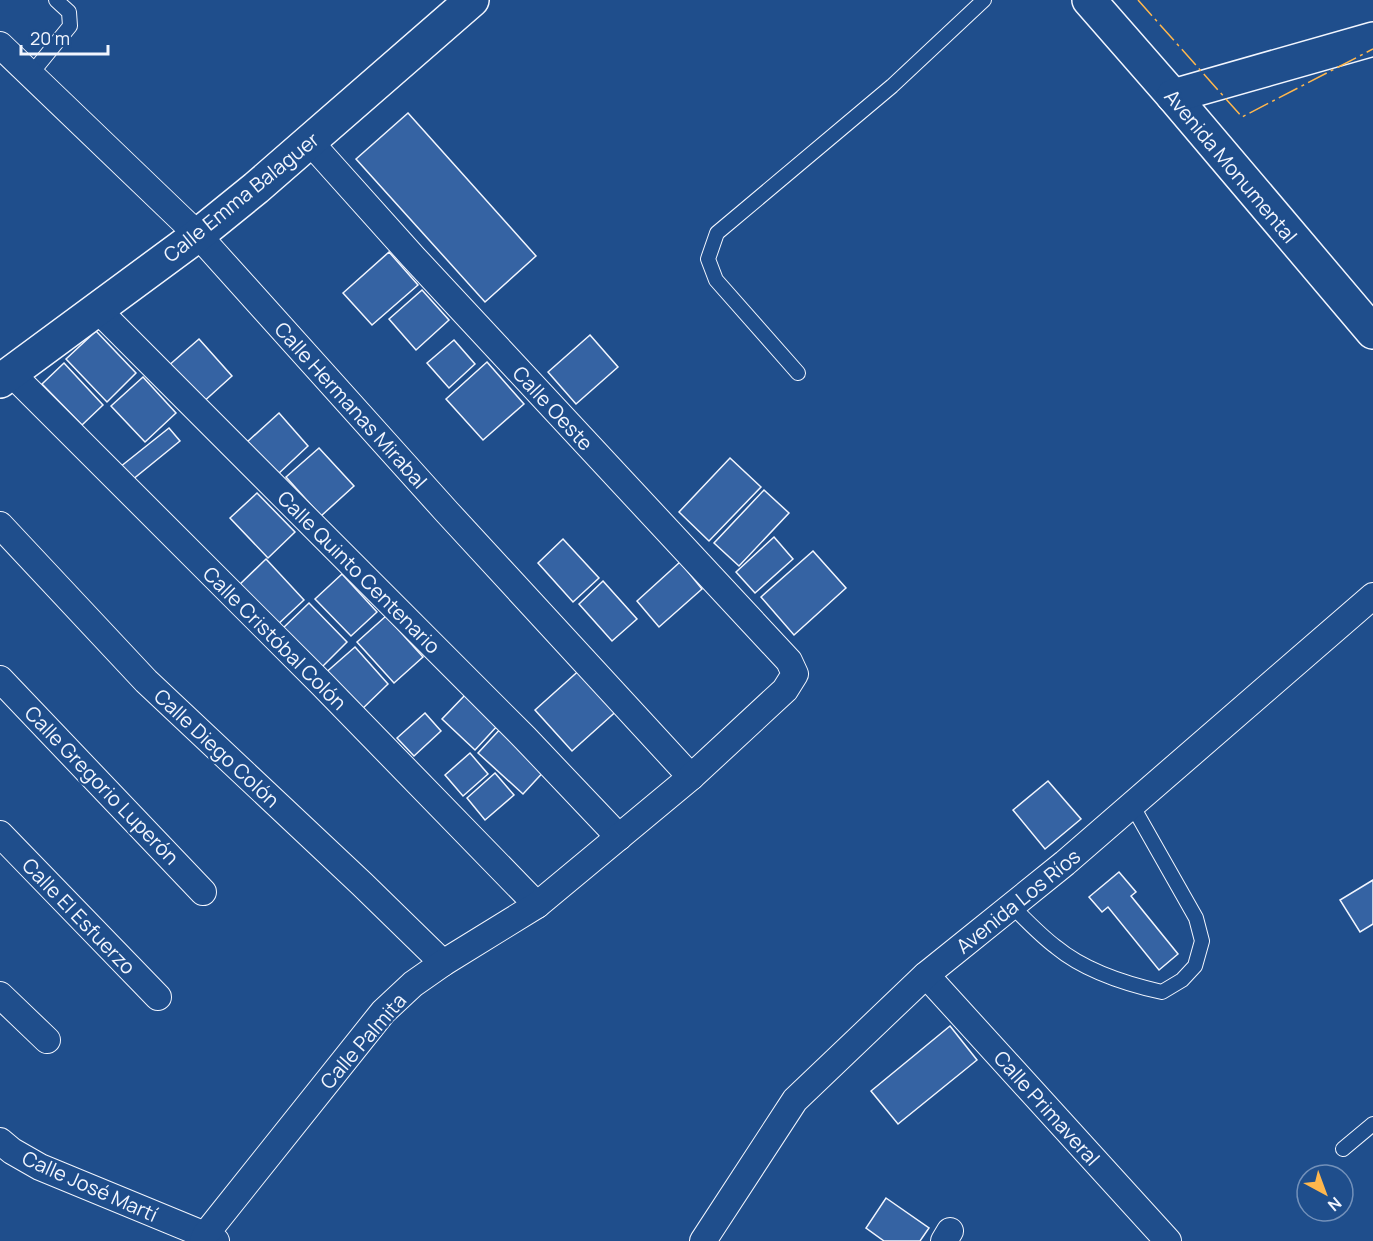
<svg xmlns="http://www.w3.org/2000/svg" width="1373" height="1241" viewBox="0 0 1373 1241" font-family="Manrope,sans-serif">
<rect width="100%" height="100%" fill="#1f4e8c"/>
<!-- building -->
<g fill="#3563a3" stroke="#f2f6ff" stroke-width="1.5">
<polygon points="408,113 536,256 485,302 356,159"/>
<polygon points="389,252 418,285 372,325 343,293"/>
<polygon points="422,290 449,320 416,350 389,319"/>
<polygon points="96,331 136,373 107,402 66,359"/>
<polygon points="590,335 618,367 576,404 548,372"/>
<polygon points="199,339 232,376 201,404 167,367"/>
<polygon points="454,340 475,364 449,388 427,363"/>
<polygon points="487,362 524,404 483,440 446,399"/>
<polygon points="64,363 103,405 82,425 42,384"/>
<polygon points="143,377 176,413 145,442 111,406"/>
<polygon points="279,413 308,446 277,475 247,442"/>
<polygon points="169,428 180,441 132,480 120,467"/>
<polygon points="319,448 354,486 321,516 286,477"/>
<polygon points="730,458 761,487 709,541 679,512"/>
<polygon points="764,490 789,513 739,566 714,543"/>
<polygon points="257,493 295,532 268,558 230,518"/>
<polygon points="774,537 793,559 755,593 736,572"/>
<polygon points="563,539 599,578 573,602 538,563"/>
<polygon points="813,551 846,588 794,635 761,597"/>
<polygon points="266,559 304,600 275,627 237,587"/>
<polygon points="680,562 702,589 659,627 637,601"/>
<polygon points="342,574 377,612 351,636 315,599"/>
<polygon points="603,581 637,619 612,641 579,604"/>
<polygon points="309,603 347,642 320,669 281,630"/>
<polygon points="386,616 423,657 394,683 357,642"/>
<polygon points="355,647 388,684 358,713 323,675"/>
<polygon points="584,666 621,707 572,751 535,710"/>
<polygon points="467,693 499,724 475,750 442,719"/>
<polygon points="425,713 441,731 414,756 397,738"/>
<polygon points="503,726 548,767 523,794 478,753"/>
<polygon points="470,753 488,774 463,796 445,775"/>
<polygon points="495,773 514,795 485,820 467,798"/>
<polygon points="1048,781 1081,819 1045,849 1013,810"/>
<polygon points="1119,872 1136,892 1131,896 1178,954 1159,970 1108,907 1102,912 1089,897"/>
<polygon points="1373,880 1373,924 1360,932 1340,900"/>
<polygon points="950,1026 977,1060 898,1124 871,1091"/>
<polygon points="886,1198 929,1228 920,1241 884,1241 866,1228"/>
</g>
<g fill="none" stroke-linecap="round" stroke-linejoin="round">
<defs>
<g id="lane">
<polyline points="31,74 70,26 69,12 56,0"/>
<polyline points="798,373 716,280 708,259 717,233 892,86 984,0"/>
<path d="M1012 906C1026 920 1040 935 1056 947 1085 971 1126 984 1162 992L1182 980 1195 966 1202 941 1196 918 1132 805"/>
<polyline points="1343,1149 1373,1124"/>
</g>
<g id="street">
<polyline points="0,45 198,235 447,512 691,777"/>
<polyline points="97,309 525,738 619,837"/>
<polyline points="11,373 322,684 537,905"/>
<polyline points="0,525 146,681 362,884 443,963"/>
<polyline points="0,679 203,892"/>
<polyline points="0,834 158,997"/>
<polyline points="926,975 1168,1241"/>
<polyline points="0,995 47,1040"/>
<polyline points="0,1141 12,1151 40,1167 205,1235 216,1241"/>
<polyline points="203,1241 205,1235 383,1012 413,984 443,963 537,905 691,777 785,690 795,674 789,661 414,258 310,142"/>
<polyline points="703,1241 795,1100 926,975 1065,863 1373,596"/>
<polyline points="944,1241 950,1231"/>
</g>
<g id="secondary">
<polyline points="1089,0 1173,96 1373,332"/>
<polyline points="1173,96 1373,39"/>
<polyline points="0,381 198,235 256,188 472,0"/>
</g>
</defs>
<!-- lane casing -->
<use href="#lane" stroke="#f2f6ff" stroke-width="16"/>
<!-- street casing -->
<use href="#street" stroke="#f2f6ff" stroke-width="28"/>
<!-- secondary casing -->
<use href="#secondary" stroke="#f2f6ff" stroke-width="36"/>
<!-- lane -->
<use href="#lane" stroke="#1f4e8c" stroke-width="14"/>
<!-- street -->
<use href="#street" stroke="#1f4e8c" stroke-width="26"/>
<!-- secondary -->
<use href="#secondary" stroke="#1f4e8c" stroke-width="33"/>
<!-- power -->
<polyline stroke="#ffb74d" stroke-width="1.5" stroke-dasharray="21 4.5 3 4.5" stroke-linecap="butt" points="1138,0 1242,117 1373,49"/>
</g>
<g text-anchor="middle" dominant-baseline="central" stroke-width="4.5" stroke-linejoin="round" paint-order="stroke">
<!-- street labels -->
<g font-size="20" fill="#f2f6ff" stroke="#1f4e8c">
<text transform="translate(1231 166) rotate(50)">Avenida Monumental</text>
<text transform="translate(241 197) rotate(-39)">Calle Emma Balaguer</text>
<text transform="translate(351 405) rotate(48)">Calle Hermanas Mirabal</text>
<text transform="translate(553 408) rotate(47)">Calle Oeste</text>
<text transform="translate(359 572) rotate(45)">Calle Quinto Centenario</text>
<text transform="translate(275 638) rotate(45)">Calle Cristóbal Colón</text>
<text transform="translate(217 748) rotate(43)">Calle Diego Colón</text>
<text transform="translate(102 785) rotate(46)">Calle Gregorio Luperón</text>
<text transform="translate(1018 901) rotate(-39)">Avenida Los Ríos</text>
<text transform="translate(79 916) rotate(46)">Calle El Esfuerzo</text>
<text transform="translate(363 1041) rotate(-49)">Calle Palmita</text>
<text transform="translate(1047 1108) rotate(48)">Calle Primaveral</text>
<text transform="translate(90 1186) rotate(24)">Calle José Martí</text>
</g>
</g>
<!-- north arrow -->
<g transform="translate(1325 1193) rotate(139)"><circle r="28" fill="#1f4e8c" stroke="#7391ba" stroke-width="1.5"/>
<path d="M0-4.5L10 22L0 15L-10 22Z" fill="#ffb74d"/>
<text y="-9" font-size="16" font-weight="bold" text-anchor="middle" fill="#f2f6ff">N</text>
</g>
<!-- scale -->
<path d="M21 45v9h87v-9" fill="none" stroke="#f2f6ff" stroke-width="3"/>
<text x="30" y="45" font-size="18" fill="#f2f6ff" stroke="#1f4e8c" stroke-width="4.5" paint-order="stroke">20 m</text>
</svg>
